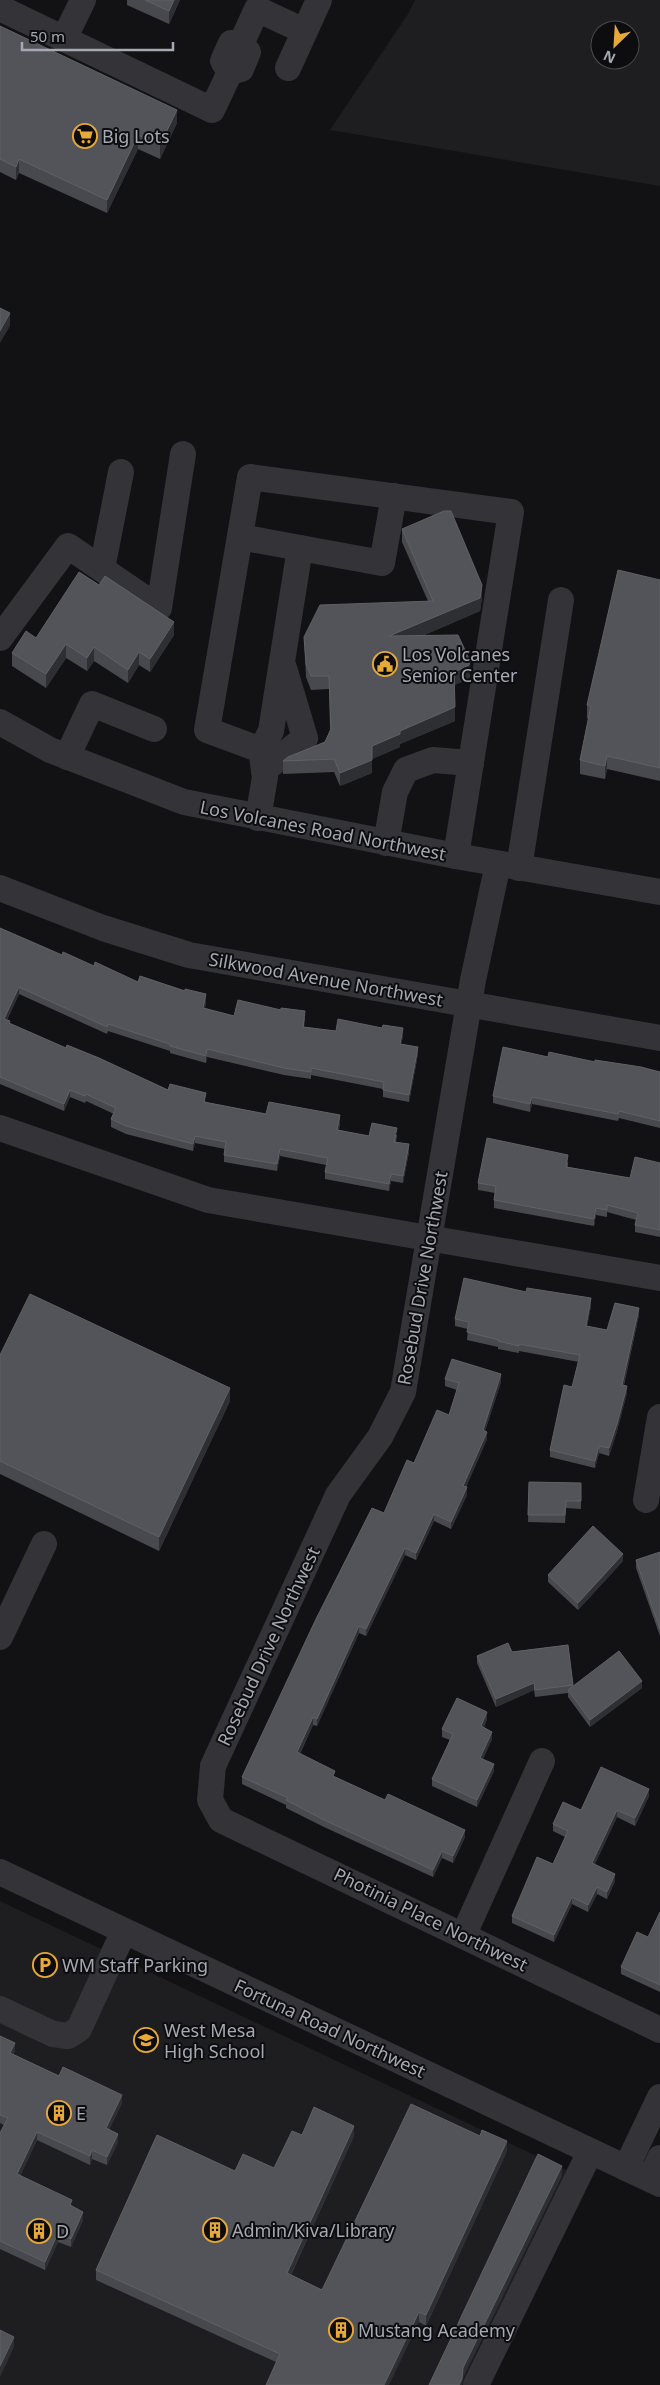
<svg xmlns="http://www.w3.org/2000/svg" width="660" height="2385" viewBox="0 0 660 2385" font-family="'Noto Sans',sans-serif">
<rect width="100%" height="100%" fill="#121214"/>
<!-- built -->
<g fill="#1e1e21" fill-rule="evenodd">
<path d="M415 0H660V186L330 130 408 14ZM600 30H630V60H600Z"/>
<polygon points="0,1901 585,2179 487,2385 0,2385"/>
</g>
<g fill="none" stroke-linecap="round" stroke-linejoin="round">
<!-- minor -->
<g stroke="#343438" stroke-width="26">
<polyline points="0,8 212,110 230,72 241,69 248,52 241,44 231,43 223,61 230,72"/>
<polyline points="64,39 83,0"/>
<polyline points="241,44 257,9 304,31"/>
<polyline points="288,68 319,0"/>
<polyline points="240,537 300,548 271,731 261,750"/>
<polyline points="300,548 382,563 394,496"/>
<polyline points="102,569 121,472"/>
<polyline points="0,638 68,546 159,608 183,454"/>
<polyline points="0,722 50,750 184,802 456,856 660,892"/>
<polyline points="67,757 92,704 154,729"/>
<polyline points="264,770 305,738 284,668"/>
<polyline points="258,818 265,777 261,750 207,730 250,477 511,512 456,856"/>
<polyline points="386,843 395,792 406,770 433,760 471,763"/>
<polyline points="498,864 473,980 403,1392 380,1437 338,1495 213,1766 210,1800 221,1820 660,2030"/>
<polyline points="519,868 561,600"/>
<polyline points="0,888 103,928 189,955 660,1038"/>
<polyline points="0,1128 208,1200 660,1278"/>
<polyline points="646,1500 660,1417"/>
<polyline points="0,1637 44,1544"/>
<polyline points="0,1872 660,2184"/>
<polyline points="464,1934 542,1761"/>
<polyline points="0,2009 53,2034 68,2036 79,2029 124,1931"/>
<polyline points="626,2168 660,2097"/>
<polyline points="650,2179 660,2158"/>
<polyline points="476,2385 590,2152"/>
</g>
</g>
<!-- wall -->
<g fill="#48494f">
<polygon points="127,0 180,0 169,24 127,5"/>
<polygon points="0,26 177,123 160,159 138,149 107,213 19,173 16,180 0,172"/>
<polygon points="402,529 482,598 480,611 422,636 470,675 469,679 454,685 455,721 400,744 400,747 372,759 372,773 340,786 334,772 283,774 283,761 325,742 330,730 329,689 311,690 306,677 304,637 428,601 402,542"/>
<polygon points="660,580 660,781 607,769 605,779 580,774 580,760 588,719 587,718 587,705"/>
<polygon points="174,635 150,672 139,665 128,683 94,661 87,671 66,658 46,688 12,666 12,653 36,638"/>
<polygon points="0,928 62,955 138,982 206,1002 205,1008 234,1016 305,1018 304,1027 336,1031 403,1036 401,1044 418,1054 409,1102 383,1097 383,1089 311,1075 311,1079 284,1075 207,1057 206,1063 170,1053 170,1051 108,1031 107,1034 19,994 7,1020 10,1024 66,1048 168,1090 206,1101 205,1102 266,1114 340,1123 339,1130 369,1136 397,1135 396,1142 409,1152 403,1183 391,1181 389,1191 325,1179 325,1172 326,1165 280,1156 277,1171 224,1162 224,1155 225,1149 195,1143 193,1151 126,1134 111,1127 111,1119 114,1114 86,1101 85,1103 70,1097 64,1111 0,1084"/>
<polygon points="548,1057 595,1062 660,1072 660,1128 619,1118 618,1121 532,1104 530,1112 493,1103 493,1096"/>
<polygon points="568,1162 568,1167 630,1178 660,1163 660,1237 635,1232 635,1225 636,1220 607,1212 607,1217 596,1215 594,1226 494,1208 494,1200 495,1193 478,1190 478,1183"/>
<polygon points="526,1292 591,1306 587,1326 607,1330 639,1315 624,1385 627,1393 617,1431 609,1456 599,1453 595,1468 550,1457 550,1450 572,1387 579,1362 519,1351 519,1353 498,1349 498,1347 467,1340 468,1329 455,1326 455,1319"/>
<polygon points="0,1355 230,1401 159,1551 0,1474"/>
<polygon points="445,1379 501,1382 485,1431 487,1439 466,1487 467,1495 451,1529 434,1521 416,1560 405,1555 366,1636 359,1633 317,1726 313,1725 300,1754 335,1777 465,1837 453,1863 442,1858 433,1877 324,1827 286,1808 286,1805 242,1784 242,1777 384,1513 414,1463 449,1415 457,1390 445,1386"/>
<polygon points="529,1482 581,1483 581,1509 566,1508 565,1523 528,1522"/>
<polygon points="660,1552 660,1636 636,1568 636,1560"/>
<polygon points="623,1561 578,1610 548,1582 548,1575"/>
<polygon points="568,1645 573,1686 642,1688 590,1727 568,1697 568,1693 535,1697 534,1690 496,1707 477,1663 477,1656"/>
<polygon points="487,1719 484,1727 492,1739 483,1759 494,1771 477,1807 432,1786 432,1779 450,1740 442,1737 442,1729"/>
<polygon points="649,1796 635,1826 617,1817 595,1864 615,1881 607,1899 597,1894 588,1912 572,1904 554,1942 512,1923 512,1916 553,1864 565,1837 553,1831 553,1824 581,1810"/>
<polygon points="660,1912 660,1992 621,1974 621,1967 648,1937"/>
<polygon points="0,2036 15,2051 13,2054 59,2076 122,2103 109,2130 118,2142 107,2165 92,2159 90,2165 37,2140 20,2176 72,2206 83,2220 71,2247 58,2242 45,2270 0,2249 0,2133 4,2125 0,2123"/>
<polygon points="302,2135 354,2136 291,2275 322,2290 507,2151 426,2326 419,2322 276,2362 96,2280 96,2270 235,2171 274,2168"/>
</g>
<!-- shaded-wall -->
<g fill="#2e2f33">
<polygon points="174,0 180,0 169,24 169,11"/>
<polygon points="177,110 177,123 160,159 160,145"/>
<polygon points="138,135 138,149 107,213 107,200"/>
<polygon points="19,159 19,173 16,180 16,167"/>
<polygon points="10,313 10,326 0,343 0,331"/>
<polygon points="482,585 482,598 480,611 389,650 389,636"/>
<polygon points="174,622 174,635 150,672 150,659"/>
<polygon points="66,644 66,658 46,688 46,674"/>
<polygon points="94,647 94,661 87,671 87,658"/>
<polygon points="139,652 139,665 128,683 128,670"/>
<polygon points="470,661 469,679 454,685 454,672"/>
<polygon points="455,707 455,721 400,744 400,747 372,759 372,746 400,731"/>
<polygon points="607,756 607,769 605,779 605,766"/>
<polygon points="372,760 372,773 340,786 340,773"/>
<polygon points="19,987 19,994 4,1026 4,1019"/>
<polygon points="206,994 206,1002 203,1015 203,1008"/>
<polygon points="403,1028 403,1036 400,1051 400,1044"/>
<polygon points="418,1047 418,1054 409,1102 409,1095"/>
<polygon points="207,1049 207,1057 206,1063 206,1056"/>
<polygon points="70,1090 70,1097 64,1111 64,1104"/>
<polygon points="532,1097 532,1104 530,1112 530,1104"/>
<polygon points="340,1115 340,1123 337,1137 337,1130"/>
<polygon points="195,1136 195,1143 193,1151 193,1144"/>
<polygon points="409,1144 409,1152 403,1183 403,1176"/>
<polygon points="280,1149 280,1156 277,1171 277,1164"/>
<polygon points="391,1174 391,1181 389,1191 389,1184"/>
<polygon points="596,1208 596,1215 594,1226 594,1219"/>
<polygon points="591,1298 591,1306 586,1333 586,1326"/>
<polygon points="639,1308 639,1315 622,1392 622,1385"/>
<polygon points="501,1374 501,1382 483,1437 483,1430"/>
<polygon points="627,1386 627,1393 617,1431 609,1456 609,1448"/>
<polygon points="230,1388 230,1401 159,1551 159,1537"/>
<polygon points="487,1432 487,1439 463,1493 463,1486"/>
<polygon points="599,1446 599,1453 595,1468 595,1461"/>
<polygon points="467,1487 467,1495 451,1529 451,1522"/>
<polygon points="434,1514 434,1521 416,1560 416,1553"/>
<polygon points="405,1548 405,1555 366,1636 366,1629"/>
<polygon points="623,1554 623,1561 578,1610 578,1603"/>
<polygon points="359,1626 359,1633 317,1726 317,1719"/>
<polygon points="642,1681 642,1688 590,1727 590,1720"/>
<polygon points="534,1683 534,1690 496,1707 496,1699"/>
<polygon points="487,1712 487,1719 481,1733 481,1726"/>
<polygon points="313,1717 313,1725 297,1759 297,1752"/>
<polygon points="492,1732 492,1739 480,1765 480,1758"/>
<polygon points="494,1764 494,1771 477,1807 477,1800"/>
<polygon points="649,1789 649,1796 635,1826 635,1818"/>
<polygon points="617,1810 617,1817 592,1870 592,1863"/>
<polygon points="465,1830 465,1837 453,1863 453,1856"/>
<polygon points="442,1851 442,1858 433,1877 433,1870"/>
<polygon points="615,1874 615,1881 607,1899 607,1892"/>
<polygon points="597,1887 597,1894 588,1912 588,1905"/>
<polygon points="572,1897 572,1904 554,1942 554,1935"/>
<polygon points="15,2043 15,2051 10,2061 10,2053"/>
<polygon points="122,2095 122,2103 106,2136 106,2128"/>
<polygon points="354,2126 354,2136 287,2283 287,2273"/>
<polygon points="37,2132 37,2140 17,2182 17,2174"/>
<polygon points="118,2134 118,2142 107,2165 107,2157"/>
<polygon points="507,2141 507,2151 426,2326 426,2315"/>
<polygon points="92,2150 92,2159 90,2165 90,2156"/>
<polygon points="562,2166 562,2176 463,2378 462,2385 459,2385 463,2368"/>
<polygon points="83,2212 83,2220 71,2247 71,2239"/>
<polygon points="58,2233 58,2242 45,2270 45,2262"/>
<polygon points="419,2312 419,2322 389,2385 384,2385"/>
<polygon points="14,2337 14,2347 0,2377 0,2366"/>
</g>
<!-- building -->
<g fill="#525459" stroke="#5f6167">
<polygon points="145,0 174,0 169,11"/>
<polygon points="0,26 177,110 160,145 138,135 107,200 19,159 16,167 0,159"/>
<polygon points="0,308 10,313 0,331"/>
<polygon points="444,511 451,511 482,585 480,598 389,636 458,635 470,661 469,665 454,672 455,707 400,731 400,734 372,746 372,760 340,773 334,759 283,761 288,757 325,742 331,729 329,676 311,676 306,664 304,637 320,605 433,601 402,529"/>
<polygon points="618,570 660,580 660,768 607,756 605,766 580,760 591,706 587,705"/>
<polygon points="79,572 99,585 105,576 174,622 150,659 139,652 128,670 94,647 87,658 66,644 46,674 12,653 26,631 36,638"/>
<polygon points="0,928 62,955 63,952 94,966 95,962 138,982 140,976 185,991 185,989 206,994 203,1008 234,1016 238,1000 281,1010 281,1008 305,1011 303,1027 336,1031 338,1019 382,1028 383,1025 403,1028 400,1044 418,1047 409,1095 383,1090 384,1082 311,1068 311,1072 284,1068 207,1049 206,1056 170,1046 170,1044 108,1024 107,1027 19,987 4,1019 10,1021 9,1023 66,1048 67,1045 99,1058 168,1090 170,1084 206,1093 204,1102 266,1114 269,1102 340,1115 337,1130 369,1136 372,1123 397,1128 394,1142 409,1144 403,1176 391,1174 389,1184 325,1172 328,1158 280,1149 277,1164 224,1155 226,1142 195,1136 193,1144 126,1126 111,1119 116,1108 86,1094 85,1096 70,1090 64,1104 0,1077"/>
<polygon points="503,1047 548,1057 549,1052 595,1062 595,1060 641,1067 660,1072 660,1121 619,1111 618,1114 532,1097 530,1104 493,1096"/>
<polygon points="487,1138 568,1155 566,1167 630,1178 635,1157 660,1163 660,1230 635,1225 638,1213 607,1205 607,1210 596,1208 594,1219 494,1200 496,1186 478,1183"/>
<polygon points="464,1278 526,1292 527,1288 591,1298 586,1326 607,1330 615,1303 639,1308 622,1385 627,1386 617,1424 609,1448 599,1446 595,1461 550,1450 564,1385 572,1387 580,1355 519,1344 519,1346 498,1341 499,1340 467,1332 469,1322 455,1319"/>
<polygon points="30,1294 230,1388 159,1537 0,1461 0,1355"/>
<polygon points="452,1359 501,1374 483,1430 487,1432 463,1486 467,1487 451,1522 434,1514 416,1553 405,1548 366,1629 359,1626 317,1719 313,1717 297,1752 335,1771 333,1776 385,1800 388,1794 465,1830 453,1856 442,1851 433,1870 324,1820 286,1800 288,1798 242,1777 316,1619 372,1508 384,1513 407,1460 414,1463 437,1410 449,1415 459,1383 445,1379"/>
<polygon points="529,1482 581,1483 581,1501 566,1501 565,1515 528,1515"/>
<polygon points="593,1526 623,1554 578,1603 548,1575"/>
<polygon points="660,1552 660,1629 636,1560"/>
<polygon points="508,1643 512,1652 568,1645 573,1685 535,1690 534,1683 496,1699 477,1656"/>
<polygon points="619,1651 642,1681 590,1720 568,1690"/>
<polygon points="457,1698 487,1712 481,1726 492,1732 480,1758 494,1764 477,1800 432,1779 453,1734 442,1729"/>
<polygon points="601,1767 649,1789 635,1818 617,1810 592,1863 615,1874 607,1892 597,1887 588,1905 572,1897 554,1935 512,1916 537,1857 553,1864 568,1831 553,1824 563,1802 581,1810"/>
<polygon points="660,1912 660,1985 621,1967 637,1932 648,1937"/>
<polygon points="0,2036 15,2043 10,2053 59,2076 63,2067 122,2095 106,2128 118,2134 107,2157 92,2150 90,2156 37,2132 17,2174 72,2200 70,2205 83,2212 71,2239 58,2233 45,2262 0,2241 0,2133 8,2118 0,2115"/>
<polygon points="411,2104 480,2136 482,2130 507,2141 426,2315 419,2312 384,2385 266,2385 280,2354 96,2270 157,2135 235,2171 243,2154 274,2168 292,2131 302,2135 314,2107 354,2126 287,2273 322,2290"/>
<polygon points="538,2154 562,2166 463,2368 462,2379 459,2385 429,2385"/>
<polygon points="0,2330 14,2337 0,2366"/>
</g>
<!-- icons -->
<defs>
<symbol id="supermarket-ring" viewBox="-11 -11 22 22"><circle r="9.5" fill="#0d0d0f" stroke="#e7a937" stroke-width="1.5"/><path d="M-6-5.5h2.5l.6 2H6L4.5 2H-2.5L-4.4-4H-6ZM-1.5 3.2a1.3 1.3 0 1 0 .1 0ZM3 3.2a1.3 1.3 0 1 0 .1 0Z" fill="#e7a937"/></symbol>
<symbol id="civic-ring" viewBox="-11 -11 22 22"><circle r="9.5" fill="#0d0d0f" stroke="#e7a937" stroke-width="1.5"/><path d="M-.6-6.5H3V-4.5H.6V-3L4-1V1h2V6H-6V1h2V-1L-.6-3ZM-1.2 2.5V6h2.4V2.5Z" fill="#e7a937"/></symbol>
<symbol id="parking-ring" viewBox="-11 -11 22 22"><circle r="9.5" fill="#0d0d0f" stroke="#e7a937" stroke-width="1.5"/><path d="M-3.5-5.5H1a3.5 3.5 0 0 1 0 7H-1V5.5H-3.5ZM-1-3.4V-.6H.8a1.4 1.4 0 0 0 0-2.8Z" fill="#e7a937"/></symbol>
<symbol id="school-ring" viewBox="-11 -11 22 22"><circle r="9.5" fill="#0d0d0f" stroke="#e7a937" stroke-width="1.5"/><path d="M0-5L7-2L0 1L-7-2ZM-4 1L0 2.5L4 1V4Q0 6-4 4Z" fill="#e7a937"/></symbol>
<symbol id="building-ring" viewBox="-11 -11 22 22"><circle r="9.5" fill="#0d0d0f" stroke="#e7a937" stroke-width="1.5"/><path d="M-4-6H4V6H1V3H-1V6H-4ZM-2.5-4.3h1.7v1.8h-1.7ZM.8-4.3h1.7v1.8H.8ZM-2.5-1h1.7V.8h-1.7ZM.8-1h1.7V.8H.8Z" fill="#e7a937"/></symbol>
</defs>
<g fill-rule="evenodd">
<use href="#supermarket-ring" x="71" y="122" width="28" height="28"/>
<use href="#civic-ring" x="371" y="650" width="28" height="28"/>
<use href="#parking-ring" x="31" y="1951" width="28" height="28"/>
<use href="#school-ring" x="132" y="2026" width="28" height="28"/>
<use href="#building-ring" x="45" y="2099" width="28" height="28"/>
<use href="#building-ring" x="201" y="2216" width="28" height="28"/>
<use href="#building-ring" x="25" y="2217" width="28" height="28"/>
<use href="#building-ring" x="327" y="2316" width="28" height="28"/>
</g>
<g text-anchor="middle" dominant-baseline="central" stroke-width="4" stroke-linejoin="round" paint-order="stroke">
<!-- poi labels -->
<g font-size="18" fill="#a5a9b3" stroke="#0d0d0f" text-anchor="start">
<text x="102" y="136">Big Lots</text>
<text x="402" y="654">Los Volcanes<tspan x="402" dy="21">Senior Center</tspan></text>
<text x="62" y="1965">WM Staff Parking</text>
<text x="164" y="2030">West Mesa<tspan x="164" dy="21">High School</tspan></text>
<text x="76" y="2113">E</text>
<text x="232" y="2230">Admin/Kiva/Library</text>
<text x="56" y="2231">D</text>
<text x="358" y="2330">Mustang Academy</text>
</g>
<!-- street labels -->
<g font-size="18" fill="#a5a9b3" stroke="#0d0d0f">
<text transform="translate(323 830) rotate(11)">Los Volcanes Road Northwest</text>
<text transform="translate(326 979) rotate(10)">Silkwood Avenue Northwest</text>
<text transform="translate(422 1278) rotate(-80)">Rosebud Drive Northwest</text>
<text transform="translate(268 1646) rotate(-65)">Rosebud Drive Northwest</text>
<text transform="translate(431 1919) rotate(26)">Photinia Place Northwest</text>
<text transform="translate(330 2028) rotate(25)">Fortuna Road Northwest</text>
</g>
</g>
<!-- north arrow -->
<g transform="translate(615 45) rotate(205)"><circle r="24" fill="#0d0d0f" stroke="#4a4b51"/>
<path d="M0-4L9 19L0 12L-9 19Z" fill="#e7a937"/>
<text y="-8" font-size="14" font-weight="bold" text-anchor="middle" fill="#a5a9b3">N</text>
</g>
<!-- scale -->
<path d="M22 42v8h151v-8" fill="none" stroke="#a5a9b3" stroke-width="2.5"/>
<text x="30" y="42" font-size="15" fill="#a5a9b3" stroke="#0d0d0f" stroke-width="4" paint-order="stroke">50 m</text>
</svg>
